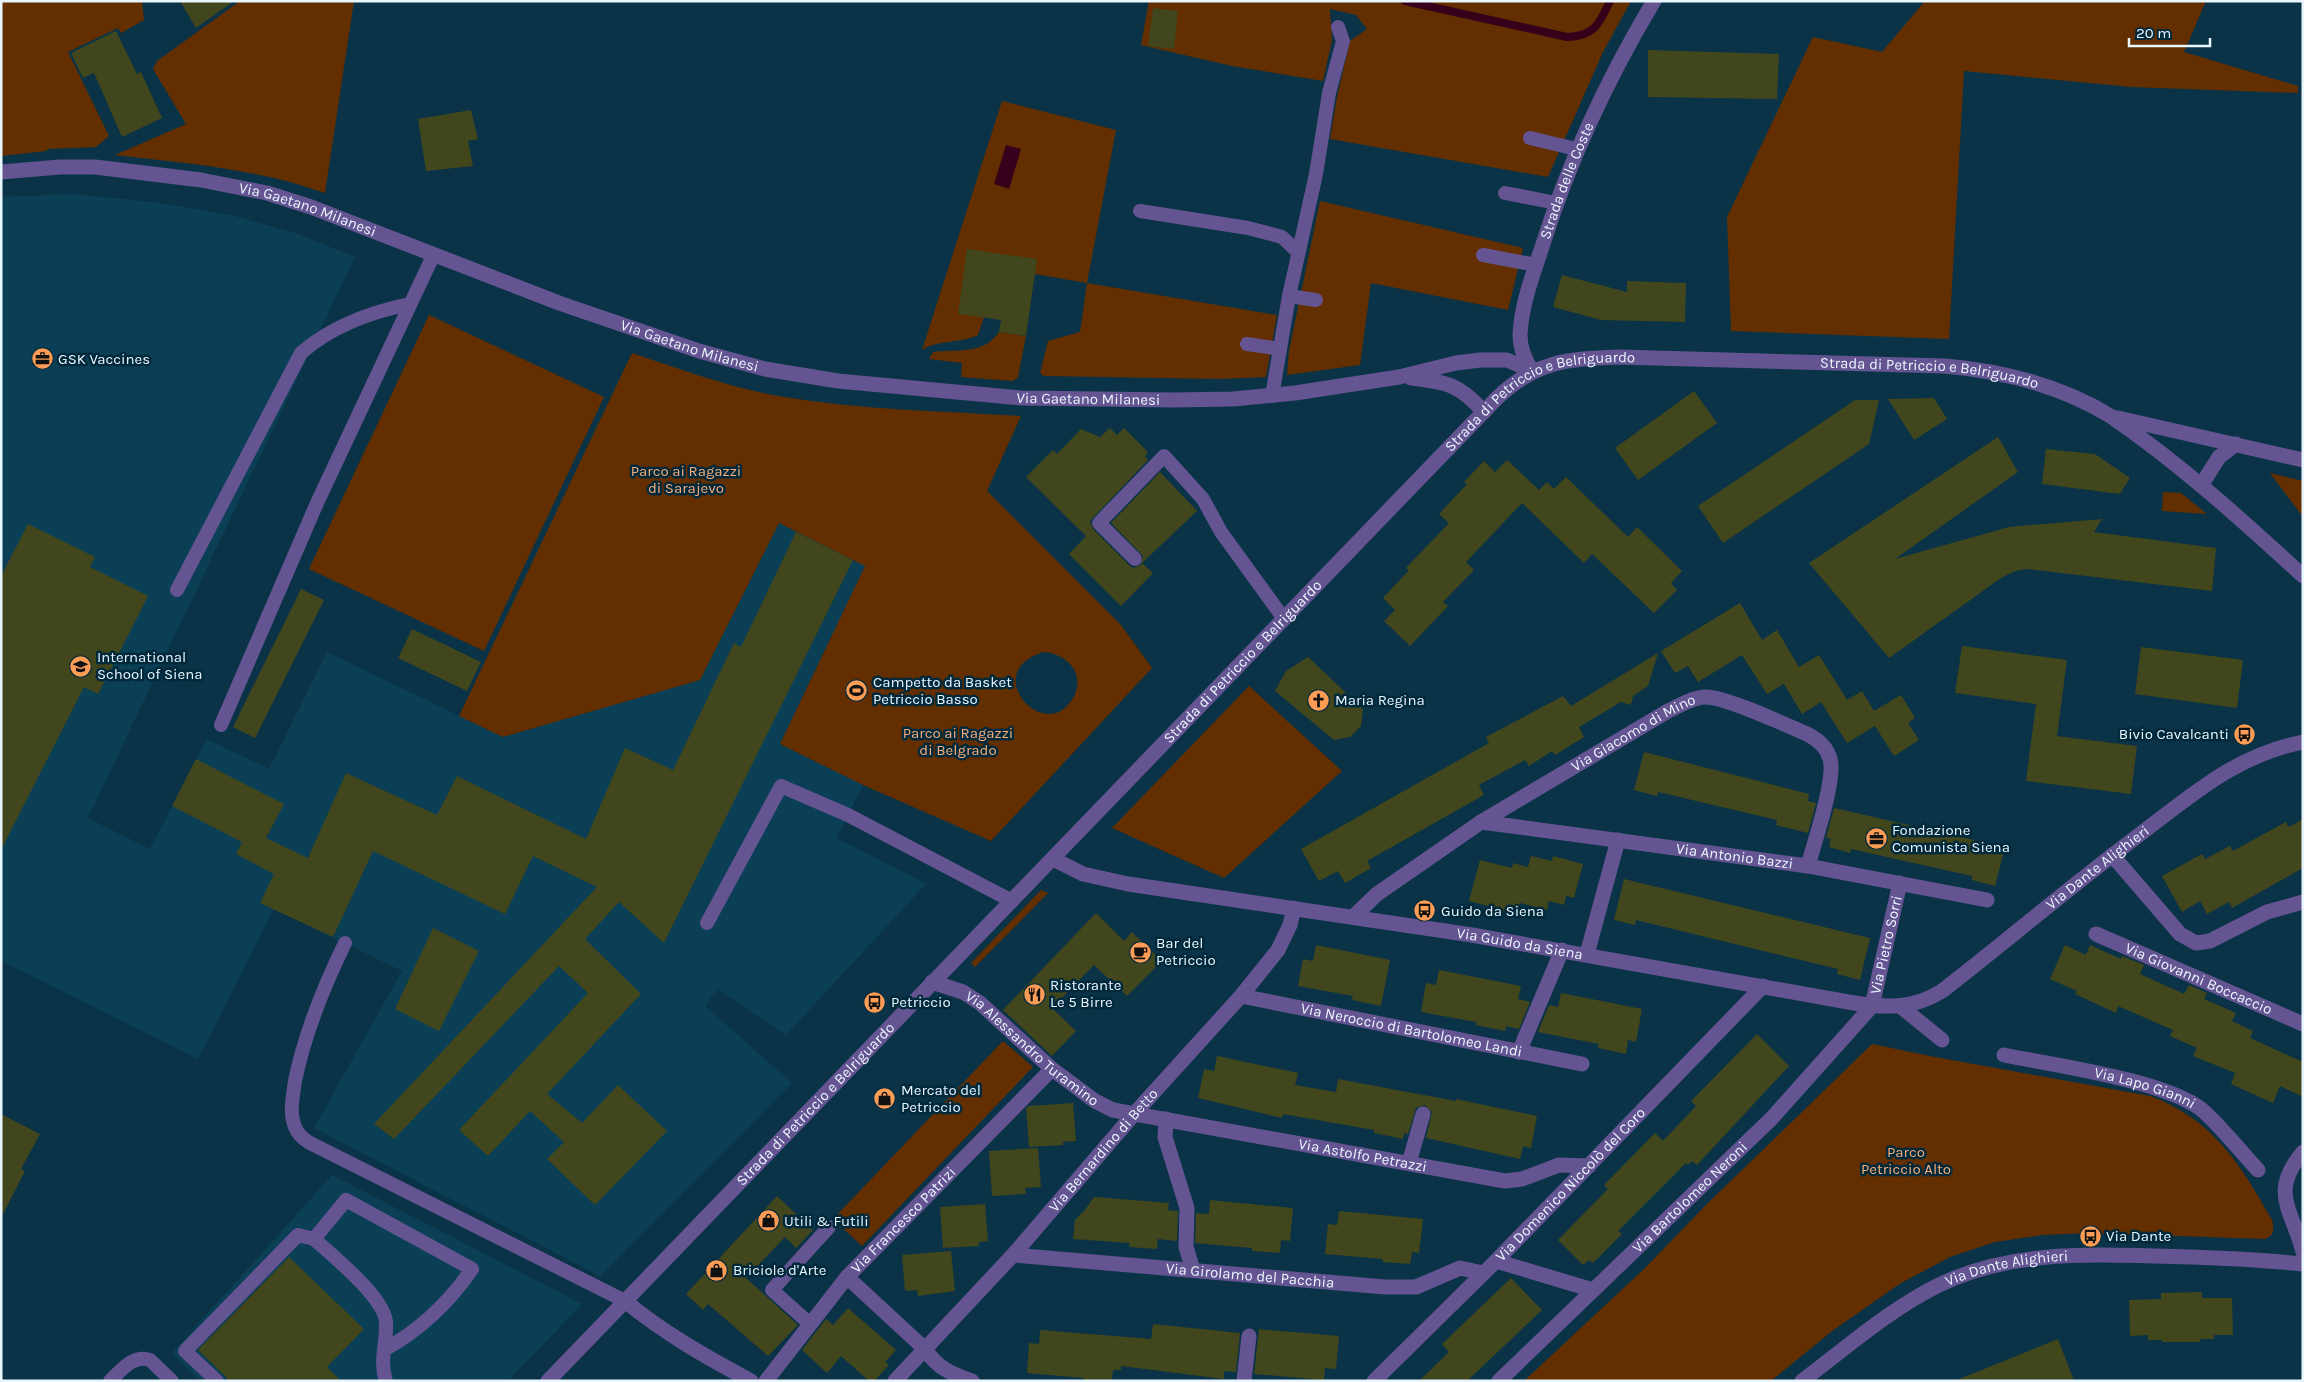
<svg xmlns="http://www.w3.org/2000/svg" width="2304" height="1382" viewBox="0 0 2304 1382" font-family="Karla,sans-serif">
<rect width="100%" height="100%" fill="#0a3347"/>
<!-- built -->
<g fill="#0b3f56">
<polygon points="73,194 162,203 235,216 295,233 355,257 88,818 150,849 207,739 269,769 327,652 503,737 700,680 779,523 865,566 780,744 863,785 837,838 926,884 786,1035 719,990 713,995 705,1006 792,1083 600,1276 314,1128 402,971 274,909 198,1059 1,961 1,197"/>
<polygon points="332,1175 582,1304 508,1381 200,1381 172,1353"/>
</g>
<!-- green -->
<g fill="#632f00" fill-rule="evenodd">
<polygon points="1,1 142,1 144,20 121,33 118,28 68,52 109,136 96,147 48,149 46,151 1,156"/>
<path d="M240 1H354L325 193C258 169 185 163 115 155L186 124 153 69 157 61Z"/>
<polygon points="1149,1 1631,1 1603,52 1548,177 1330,139 1337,97 1350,41 1367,29 1356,15 1330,9 1332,40 1323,81 1232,66 1141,45"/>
<polygon points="1925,1 2206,1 2184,52 2298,86 2298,93 2131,87 1964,71 1949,339 1731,331 1727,217 1813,37 1882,52"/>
<path d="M1002 101 1116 130 1087 283 1277 315 1266 377 1220 379 1044 376 1040 373 1048 341 1080 332 1087 283 1035 274 984 317 978 335C960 344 940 339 922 350Z"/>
<polygon points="1320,201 1523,248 1508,310 1371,283 1360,365 1287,375 1289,351"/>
<polygon points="429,315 604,397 484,651 309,569"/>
<path d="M999 332 1026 336 1018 377 1013 381 961 377 962 363 929 359 933 352C958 349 983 355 999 332Z"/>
<path d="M632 353C680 369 728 387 778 396 858 410 940 411 1021 416L987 491 1121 625 1152 668 991 841 863 785 780 744 865 566 779 523 700 680 503 737 459 716ZM1043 652C1065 653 1086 672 1074 696 1048 748 977 673 1043 652Z"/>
<polygon points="2270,473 2303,481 2303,517"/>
<polygon points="2163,492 2181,493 2207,514 2162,511"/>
<polygon points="1249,686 1342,771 1224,878 1112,828"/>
<polygon points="1041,890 1048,893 975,967 971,963"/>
<polygon points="1003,1041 1033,1067 862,1246 833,1219"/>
<path d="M1872 1044 1935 1057 2150 1096C2213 1119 2240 1164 2272 1220 2274 1229 2275 1235 2265 1239L2090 1233 2043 1235 1995 1242 1950 1257 1901 1283 1832 1331 1771 1381H1524L1644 1269 1708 1203Z"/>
</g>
<!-- water -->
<polygon fill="#36001b" points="1006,145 1021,149 1009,189 994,184"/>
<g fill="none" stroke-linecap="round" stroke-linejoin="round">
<!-- stream -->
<path stroke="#36001b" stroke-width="8" d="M1405 1 1567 37C1595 36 1599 24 1610 1"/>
</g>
<!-- building -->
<g fill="#41461c">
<polygon points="180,1 234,1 196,28"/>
<polygon points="1153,8 1178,11 1174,49 1148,46"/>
<polygon points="116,31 137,74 141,72 162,118 122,137 94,73 83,78 71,53"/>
<polygon points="1648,50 1779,54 1777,99 1648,97"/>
<polygon points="471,110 478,139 468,141 473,166 426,171 418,119"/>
<polygon points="967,249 1037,259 1026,336 999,332 1001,320 958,314"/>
<polygon points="1562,275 1627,292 1627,281 1686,283 1685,322 1601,320 1553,307"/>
<polygon points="1694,391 1717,423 1638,480 1615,448"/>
<polygon points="1934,398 1947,419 1914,440 1888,399"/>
<polygon points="1855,400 1879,400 1869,444 1723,543 1698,506"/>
<polygon points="1110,428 1117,435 1124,428 1148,452 1145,456 1148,460 1090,521 1093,529 1129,565 1133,568 1141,565 1143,556 1111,523 1160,472 1197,511 1142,563 1153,573 1121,606 1069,554 1086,536 1026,477 1053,450 1057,454 1081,429 1100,437"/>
<polygon points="1998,437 2018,472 1895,559 2009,527 2102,519 2094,532 2216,548 2212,591 2028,569 2015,571 2001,578 1889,658 1809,563"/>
<polygon points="2046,449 2095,454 2130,478 2120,494 2042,484"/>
<polygon points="1507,460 1539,490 1547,482 1554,489 1566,477 1628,537 1637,527 1682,571 1671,583 1677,590 1654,613 1592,554 1584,563 1522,503 1466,562 1474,570 1443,602 1448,606 1410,646 1384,621 1395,610 1383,598 1409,570 1406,568 1449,523 1439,514 1467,484 1464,482 1484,461 1495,472"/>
<polygon points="28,524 95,557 90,567 148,596 98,694 84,687 1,850 1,576"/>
<polygon points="796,532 853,560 664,943 619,902 585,939 641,994 547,1094 582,1123 618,1085 667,1131 595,1205 547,1159 564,1142 530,1111 488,1156 459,1130 588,993 559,966 394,1139 374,1124 597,887 533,856 505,914 373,851 333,937 260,903 274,874 236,854 242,842 172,806 196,759 284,804 266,838 308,858 346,773 437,815 457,776 586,839 625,748 673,770 734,643 741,647"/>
<polygon points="301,589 324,600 255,738 233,727"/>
<polygon points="1740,603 1762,640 1777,630 1799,667 1819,655 1847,700 1862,691 1874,711 1901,695 1915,718 1908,723 1919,740 1894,756 1875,726 1847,743 1821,702 1802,714 1784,684 1767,694 1742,655 1698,682 1688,666 1675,673 1661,651"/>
<polygon points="412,629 481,662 467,691 398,658"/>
<polygon points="1962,646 2067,660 2057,736 2137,746 2131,794 2026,781 2036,704 1955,693"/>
<polygon points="2141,647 2243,660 2237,708 2135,694"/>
<polygon points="1658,653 1648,686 1633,696 1631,705 1621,702 1579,727 1584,737 1555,755 1552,751 1529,766 1525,760 1479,785 1484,795 1367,861 1371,868 1345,883 1338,871 1319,881 1301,849 1489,743 1486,737 1563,696 1571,706"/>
<polygon points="1308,657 1363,709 1361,726 1350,737 1334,740 1275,691 1286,671"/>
<polygon points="1644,752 1809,794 1808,801 1816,803 1808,833 1776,825 1777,820 1658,792 1657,796 1634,790"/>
<polygon points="1834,808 2005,847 1995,886 1972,880 1972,876 1851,849 1850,853 1829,847 1831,839 1826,838"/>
<polygon points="2303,819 2303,868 2232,908 2229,902 2207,914 2200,901 2182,912 2162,876 2202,854 2205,859 2230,846 2233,851 2286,822 2289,827"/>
<polygon points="1531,856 1552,861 1553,856 1583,864 1574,898 1566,896 1564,905 1549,901 1547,910 1520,903 1517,914 1469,901 1480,860 1512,868 1513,863 1528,867"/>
<polygon points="1624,879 1870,938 1860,980 1837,974 1838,969 1636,920 1635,925 1614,920"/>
<polygon points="1096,913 1124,941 1132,932 1162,961 1127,996 1094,965 1052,1008 1076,1031 1052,1056 1003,1010"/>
<polygon points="433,928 479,951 439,1031 395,1009"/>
<polygon points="1316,945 1390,960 1381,1006 1352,1000 1353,996 1298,986 1303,959 1313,961"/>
<polygon points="2065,945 2086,955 2090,945 2121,959 2122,956 2144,965 2140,974 2184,994 2189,985 2207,993 2204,999 2236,1013 2232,1021 2253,1031 2250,1038 2303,1062 2303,1097 2280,1086 2273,1103 2231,1084 2235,1073 2193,1056 2197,1048 2170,1036 2173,1030 2118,1006 2116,1013 2075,994 2077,991 2050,979"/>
<polygon points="1439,970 1521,986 1518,999 1530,1002 1519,1029 1506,1026 1505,1031 1476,1025 1476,1022 1421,1012 1426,983 1436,985"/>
<polygon points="1561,993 1642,1009 1636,1042 1628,1040 1626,1054 1598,1048 1599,1044 1538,1032 1549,1005 1558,1007"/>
<polygon points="1757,1034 1789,1066 1697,1165 1692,1161 1688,1165 1686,1163 1618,1231 1622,1234 1593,1263 1589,1260 1583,1265 1558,1240 1608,1189 1604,1185 1655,1133 1663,1141 1696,1106 1691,1101"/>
<polygon points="1217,1056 1298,1073 1295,1085 1336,1092 1338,1079 1456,1101 1456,1099 1537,1116 1531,1148 1523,1146 1520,1159 1426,1138 1432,1112 1425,1105 1416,1108 1408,1134 1404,1133 1403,1139 1374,1133 1374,1130 1283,1114 1282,1118 1198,1098 1204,1069 1214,1071"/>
<polygon points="1073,1103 1076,1141 1063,1142 1063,1145 1029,1147 1026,1108 1029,1106"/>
<polygon points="1,1114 40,1134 21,1169 25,1171 1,1218"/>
<polygon points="1038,1148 1041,1187 1025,1188 1026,1194 992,1196 989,1151"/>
<polygon points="777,1196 813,1230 796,1248 785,1237 746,1278 798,1325 768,1356 708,1304 703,1310 686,1294"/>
<polygon points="1094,1197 1169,1203 1168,1210 1178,1211 1177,1241 1158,1239 1157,1249 1129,1247 1130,1243 1073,1239 1075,1220 1085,1210"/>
<polygon points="1210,1200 1293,1208 1290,1241 1281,1240 1280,1253 1252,1251 1252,1248 1195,1243 1196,1213 1209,1214"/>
<polygon points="985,1204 988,1241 979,1242 979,1246 943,1248 940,1207"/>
<polygon points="1339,1211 1423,1219 1419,1253 1412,1252 1410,1264 1382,1262 1383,1259 1325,1254 1328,1224 1337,1225"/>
<polygon points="951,1251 955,1291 918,1296 917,1290 905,1291 902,1255"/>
<polygon points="289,1257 364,1329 327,1367 341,1381 230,1381 198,1350"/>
<polygon points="1511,1278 1542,1310 1467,1381 1419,1381 1449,1352 1442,1344"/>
<polygon points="2202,1292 2202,1298 2232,1298 2233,1335 2214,1335 2214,1339 2200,1339 2200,1342 2162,1342 2162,1340 2148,1340 2148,1335 2130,1336 2129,1300 2161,1299 2161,1293"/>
<polygon points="848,1308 896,1350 885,1362 889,1365 874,1381 869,1381 841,1356 827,1373 802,1350 826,1319 833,1325"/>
<polygon points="1153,1324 1240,1333 1236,1372 1224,1371 1224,1379 1121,1366 1121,1370 1113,1370 1112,1381 1084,1381 1084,1378 1027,1373 1029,1343 1039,1344 1040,1330 1151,1339"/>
<polygon points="1259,1329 1339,1336 1336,1369 1325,1368 1324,1380 1254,1374"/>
<polygon points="2058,1339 2074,1381 1958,1381 1957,1380"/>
</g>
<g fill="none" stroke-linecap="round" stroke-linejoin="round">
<!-- service -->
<g stroke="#655492" stroke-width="14">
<polyline points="1530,138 1576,149"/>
<polyline points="1505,193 1556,203"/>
<polyline points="1140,211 1248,228 1282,237 1298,252"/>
<polyline points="1483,255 1536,265"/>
<polyline points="1289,296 1316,300"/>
<polyline points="1247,344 1280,349"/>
<polyline points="1272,396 1289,296 1316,174 1329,93 1343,41 1338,27"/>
<polyline points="1135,559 1099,523 1164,456 1203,499 1221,532 1284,619"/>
<path d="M177 590 301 353C332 326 370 312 410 304"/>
<polyline points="221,725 317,503 433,256"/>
<polyline points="707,923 781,786 848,815 1012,901"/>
<path d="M345 943C323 988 305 1032 295 1081 293 1096 289 1113 295 1127 298 1135 303 1139 310 1143L625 1301"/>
<polyline points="810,1324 772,1290 829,1227"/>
<path d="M384 1350C420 1330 448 1304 472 1269L346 1200 314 1239C333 1256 386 1299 386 1323 387 1343 379 1361 386 1381"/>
<path d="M110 1381C121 1370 134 1354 150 1360L172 1381"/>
<polyline points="217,1381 185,1351 298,1235 314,1239"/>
</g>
<!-- pedestrian -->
<g stroke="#655492" stroke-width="15">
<polyline points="1900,1006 1942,1040"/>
<path id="s1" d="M2004 1055C2053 1065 2163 1080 2201 1109 2220 1125 2241 1152 2258 1170"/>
<polyline points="1409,1163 1423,1114"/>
<polyline points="1244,1381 1249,1336"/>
</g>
<!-- minor -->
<g stroke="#655492" stroke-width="15">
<path id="s2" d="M1 172 60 167H95L201 180 267 193 311 207 559 303 699 351 765 369 838 381 1021 398 1174 400 1233 399 1295 393 1399 377 1456 363 1480 360H1507L1532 371"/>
<path id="s3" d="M1532 371C1525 360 1520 348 1520 335 1521 306 1533 274 1542 247 1570 158 1606 81 1654 1"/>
<path d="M1411 378C1447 382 1459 384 1484 412"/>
<path id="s4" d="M1481 822 1808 866 1987 900"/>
<polyline points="2112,855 2180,934 2196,943 2210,941 2267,912 2303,902"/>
<path id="s5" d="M1053 859 1083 874 1128 884 1472 935 1854 1003C1885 1008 1914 1009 1942 991 2008 940 2072 885 2139 835 2192 795 2236 755 2303 742"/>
<path id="s6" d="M1354 916 1377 894 1481 822 1668 711C1679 706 1691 698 1704 697 1722 695 1786 725 1807 734 1817 739 1827 747 1830 759 1836 779 1814 843 1808 866"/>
<path id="s7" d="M2096 934 2303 1024"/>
<polyline points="1587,954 1618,840"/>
<path id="s8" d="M932 982 963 992 980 1003 1052 1069 1095 1101 1113 1110 1505 1181 1522 1179 1559 1165 1589 1166"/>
<path id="s9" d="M1241 996 1582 1064"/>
<polyline points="1519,1052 1562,950"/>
<polyline points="1166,1119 1165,1137 1187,1208 1186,1247 1193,1270"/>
<path d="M2303 1152C2269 1192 2292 1209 2303 1252"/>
<path id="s10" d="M1013 1255 1385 1287H1416L1460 1268 1483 1273"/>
<polyline points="1496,1261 1593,1290"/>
<path d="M847 1277 926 1350C937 1368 952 1374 972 1381"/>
<path d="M625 1301C664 1333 706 1357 751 1381"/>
<path id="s11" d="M548 1381 1496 399C1535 361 1567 359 1619 357L1945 366C2002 371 2062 386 2112 417"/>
<path id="s12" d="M766 1381 847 1277 1052 1069"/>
<path id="s13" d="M895 1381 1013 1255 1134 1114 1241 996 1278 950 1290 925 1294 908"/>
<path id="s14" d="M1374 1381 1496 1261 1763 986"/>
<path id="s15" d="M1499 1381 1772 1118 1872 1006 1900 883"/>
</g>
<!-- tertiary -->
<g stroke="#655492" stroke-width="15">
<path d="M2112 417C2180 464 2241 519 2303 576"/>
<polyline points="2118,418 2303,460"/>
<polyline points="2202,484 2219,457 2236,444"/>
<path id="s16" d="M1802 1381C1846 1348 1890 1309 1939 1285 2007 1252 2081 1254 2155 1256 2204 1257 2253 1259 2303 1264"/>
</g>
</g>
<!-- icons -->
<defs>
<symbol id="office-disc" viewBox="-11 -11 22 22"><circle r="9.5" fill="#fd9c55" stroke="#00293c"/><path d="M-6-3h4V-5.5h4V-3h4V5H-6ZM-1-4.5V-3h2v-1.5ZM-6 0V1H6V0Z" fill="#111"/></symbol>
<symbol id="school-disc" viewBox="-11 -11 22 22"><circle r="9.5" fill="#fd9c55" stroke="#00293c"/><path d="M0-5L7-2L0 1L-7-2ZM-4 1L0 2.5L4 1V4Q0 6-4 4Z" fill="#111"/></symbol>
<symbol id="stadium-disc" viewBox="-11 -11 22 22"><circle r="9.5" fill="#fd9c55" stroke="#00293c"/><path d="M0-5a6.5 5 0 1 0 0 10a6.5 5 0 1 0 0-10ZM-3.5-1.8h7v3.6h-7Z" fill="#111"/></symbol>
<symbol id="church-disc" viewBox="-11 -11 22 22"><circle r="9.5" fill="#fd9c55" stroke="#00293c"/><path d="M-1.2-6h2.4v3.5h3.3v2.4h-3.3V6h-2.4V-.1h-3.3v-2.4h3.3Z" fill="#111"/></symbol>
<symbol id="bus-disc" viewBox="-11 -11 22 22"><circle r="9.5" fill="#fd9c55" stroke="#00293c"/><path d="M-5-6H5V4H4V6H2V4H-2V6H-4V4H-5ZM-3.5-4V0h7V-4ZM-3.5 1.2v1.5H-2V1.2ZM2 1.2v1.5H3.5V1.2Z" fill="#111"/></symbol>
<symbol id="cafe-disc" viewBox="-11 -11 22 22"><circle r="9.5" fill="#fd9c55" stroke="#00293c"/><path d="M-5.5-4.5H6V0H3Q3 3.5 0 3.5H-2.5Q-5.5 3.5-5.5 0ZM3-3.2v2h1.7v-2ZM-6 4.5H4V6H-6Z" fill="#111"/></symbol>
<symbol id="restaurant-disc" viewBox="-11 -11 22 22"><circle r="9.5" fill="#fd9c55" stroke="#00293c"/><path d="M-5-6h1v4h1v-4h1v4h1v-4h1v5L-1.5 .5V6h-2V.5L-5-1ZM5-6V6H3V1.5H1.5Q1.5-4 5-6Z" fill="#111"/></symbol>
<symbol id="shop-disc" viewBox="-11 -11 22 22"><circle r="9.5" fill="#fd9c55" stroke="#00293c"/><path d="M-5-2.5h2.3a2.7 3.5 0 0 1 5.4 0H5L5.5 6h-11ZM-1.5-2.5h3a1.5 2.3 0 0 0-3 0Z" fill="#111"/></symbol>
</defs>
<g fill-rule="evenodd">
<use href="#office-disc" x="30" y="346" width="25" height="25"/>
<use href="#school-disc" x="68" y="654" width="25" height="25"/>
<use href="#stadium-disc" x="844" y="678" width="25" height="25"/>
<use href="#church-disc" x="1306" y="688" width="25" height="25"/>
<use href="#bus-disc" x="2232" y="722" width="25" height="25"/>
<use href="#office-disc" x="1864" y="826" width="25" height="25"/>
<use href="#bus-disc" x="1412" y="898" width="25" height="25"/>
<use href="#cafe-disc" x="1128" y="940" width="25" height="25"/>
<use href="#restaurant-disc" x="1022" y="982" width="25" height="25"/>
<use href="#bus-disc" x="862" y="990" width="25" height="25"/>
<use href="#shop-disc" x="872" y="1086" width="25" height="25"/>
<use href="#shop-disc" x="756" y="1208" width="25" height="25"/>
<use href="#bus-disc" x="2078" y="1224" width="25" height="25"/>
<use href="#shop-disc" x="704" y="1258" width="25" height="25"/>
</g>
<g text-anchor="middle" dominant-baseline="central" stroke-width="5" stroke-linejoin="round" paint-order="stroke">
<!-- street labels -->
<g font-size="15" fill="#eaf6fe" stroke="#00293c">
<text stroke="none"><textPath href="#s3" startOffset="200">Strada delle Coste</textPath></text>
<text stroke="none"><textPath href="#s2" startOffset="312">Via Gaetano Milanesi</textPath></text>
<text stroke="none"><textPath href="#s2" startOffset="718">Via Gaetano Milanesi</textPath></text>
<text stroke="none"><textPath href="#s11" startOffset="1810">Strada di Petriccio e Belriguardo</textPath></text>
<text stroke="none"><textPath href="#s2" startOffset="1122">Via Gaetano Milanesi</textPath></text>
<text stroke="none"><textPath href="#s11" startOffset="1405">Strada di Petriccio e Belriguardo</textPath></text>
<text stroke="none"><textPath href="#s11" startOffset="1000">Strada di Petriccio e Belriguardo</textPath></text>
<text stroke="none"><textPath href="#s6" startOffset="335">Via Giacomo di Mino</textPath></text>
<text stroke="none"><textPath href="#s4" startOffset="256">Via Antonio Bazzi</textPath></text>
<text stroke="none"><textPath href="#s5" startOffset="1105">Via Dante Alighieri</textPath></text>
<text stroke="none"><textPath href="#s5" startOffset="476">Via Guido da Siena</textPath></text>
<text stroke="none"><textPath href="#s15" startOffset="592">Via Pietro Sorri</textPath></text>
<text stroke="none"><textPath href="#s7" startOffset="112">Via Giovanni Boccaccio</textPath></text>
<text stroke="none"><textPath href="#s9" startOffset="174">Via Neroccio di Bartolomeo Landi</textPath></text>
<text stroke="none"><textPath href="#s8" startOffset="122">Via Alessandro Turamino</textPath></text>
<text stroke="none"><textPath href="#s1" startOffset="145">Via Lapo Gianni</textPath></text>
<text stroke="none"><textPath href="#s11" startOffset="385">Strada di Petriccio e Belriguardo</textPath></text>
<text stroke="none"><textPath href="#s13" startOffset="311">Via Bernardino di Betto</textPath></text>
<text stroke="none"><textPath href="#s8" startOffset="478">Via Astolfo Petrazzi</textPath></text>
<text stroke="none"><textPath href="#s14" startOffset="278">Via Domenico Niccolò del Coro</textPath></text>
<text stroke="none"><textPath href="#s15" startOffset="265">Via Bartolomeo Neroni</textPath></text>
<text stroke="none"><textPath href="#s12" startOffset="212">Via Francesco Patrizi</textPath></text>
<text stroke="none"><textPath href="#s16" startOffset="238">Via Dante Alighieri</textPath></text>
<text stroke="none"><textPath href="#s10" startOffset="238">Via Girolamo del Pacchia</textPath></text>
</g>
<!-- poi labels -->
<g font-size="15" fill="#eaf6fe" stroke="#00293c" text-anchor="start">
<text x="58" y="359">GSK Vaccines</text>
<text x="97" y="657">International<tspan x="97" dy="17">School of Siena</tspan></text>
<text x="873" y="682">Campetto da Basket<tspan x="873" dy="17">Petriccio Basso</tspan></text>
<text x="1335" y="700">Maria Regina</text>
<text x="2229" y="734" text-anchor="end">Bivio Cavalcanti</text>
<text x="1892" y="830">Fondazione<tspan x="1892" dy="17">Comunista Siena</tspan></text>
<text x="1441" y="911">Guido da Siena</text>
<text x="1156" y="943">Bar del<tspan x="1156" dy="17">Petriccio</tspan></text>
<text x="1050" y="985">Ristorante<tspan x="1050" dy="17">Le 5 Birre</tspan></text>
<text x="891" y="1002">Petriccio</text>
<text x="901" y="1090">Mercato del<tspan x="901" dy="17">Petriccio</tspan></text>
<text x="784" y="1221">Utili &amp; Futili</text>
<text x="2106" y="1236">Via Dante</text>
<text x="733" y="1270">Briciole d'Arte</text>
</g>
<!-- park labels -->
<g font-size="15" fill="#faae79" stroke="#00293c">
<text x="686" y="471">Parco ai Ragazzi<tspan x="686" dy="17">di Sarajevo</tspan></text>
<text x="958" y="733">Parco ai Ragazzi<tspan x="958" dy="17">di Belgrado</tspan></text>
<text x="1906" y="1152">Parco<tspan x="1906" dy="17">Petriccio Alto</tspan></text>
</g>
</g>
<!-- border -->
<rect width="2304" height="1382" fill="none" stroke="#eaf6fe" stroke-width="5"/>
<!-- scale -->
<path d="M2129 38v8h81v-8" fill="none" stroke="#eaf6fe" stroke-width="2.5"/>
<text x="2136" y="38" font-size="15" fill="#eaf6fe" stroke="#00293c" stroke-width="4" paint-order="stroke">20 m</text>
</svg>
